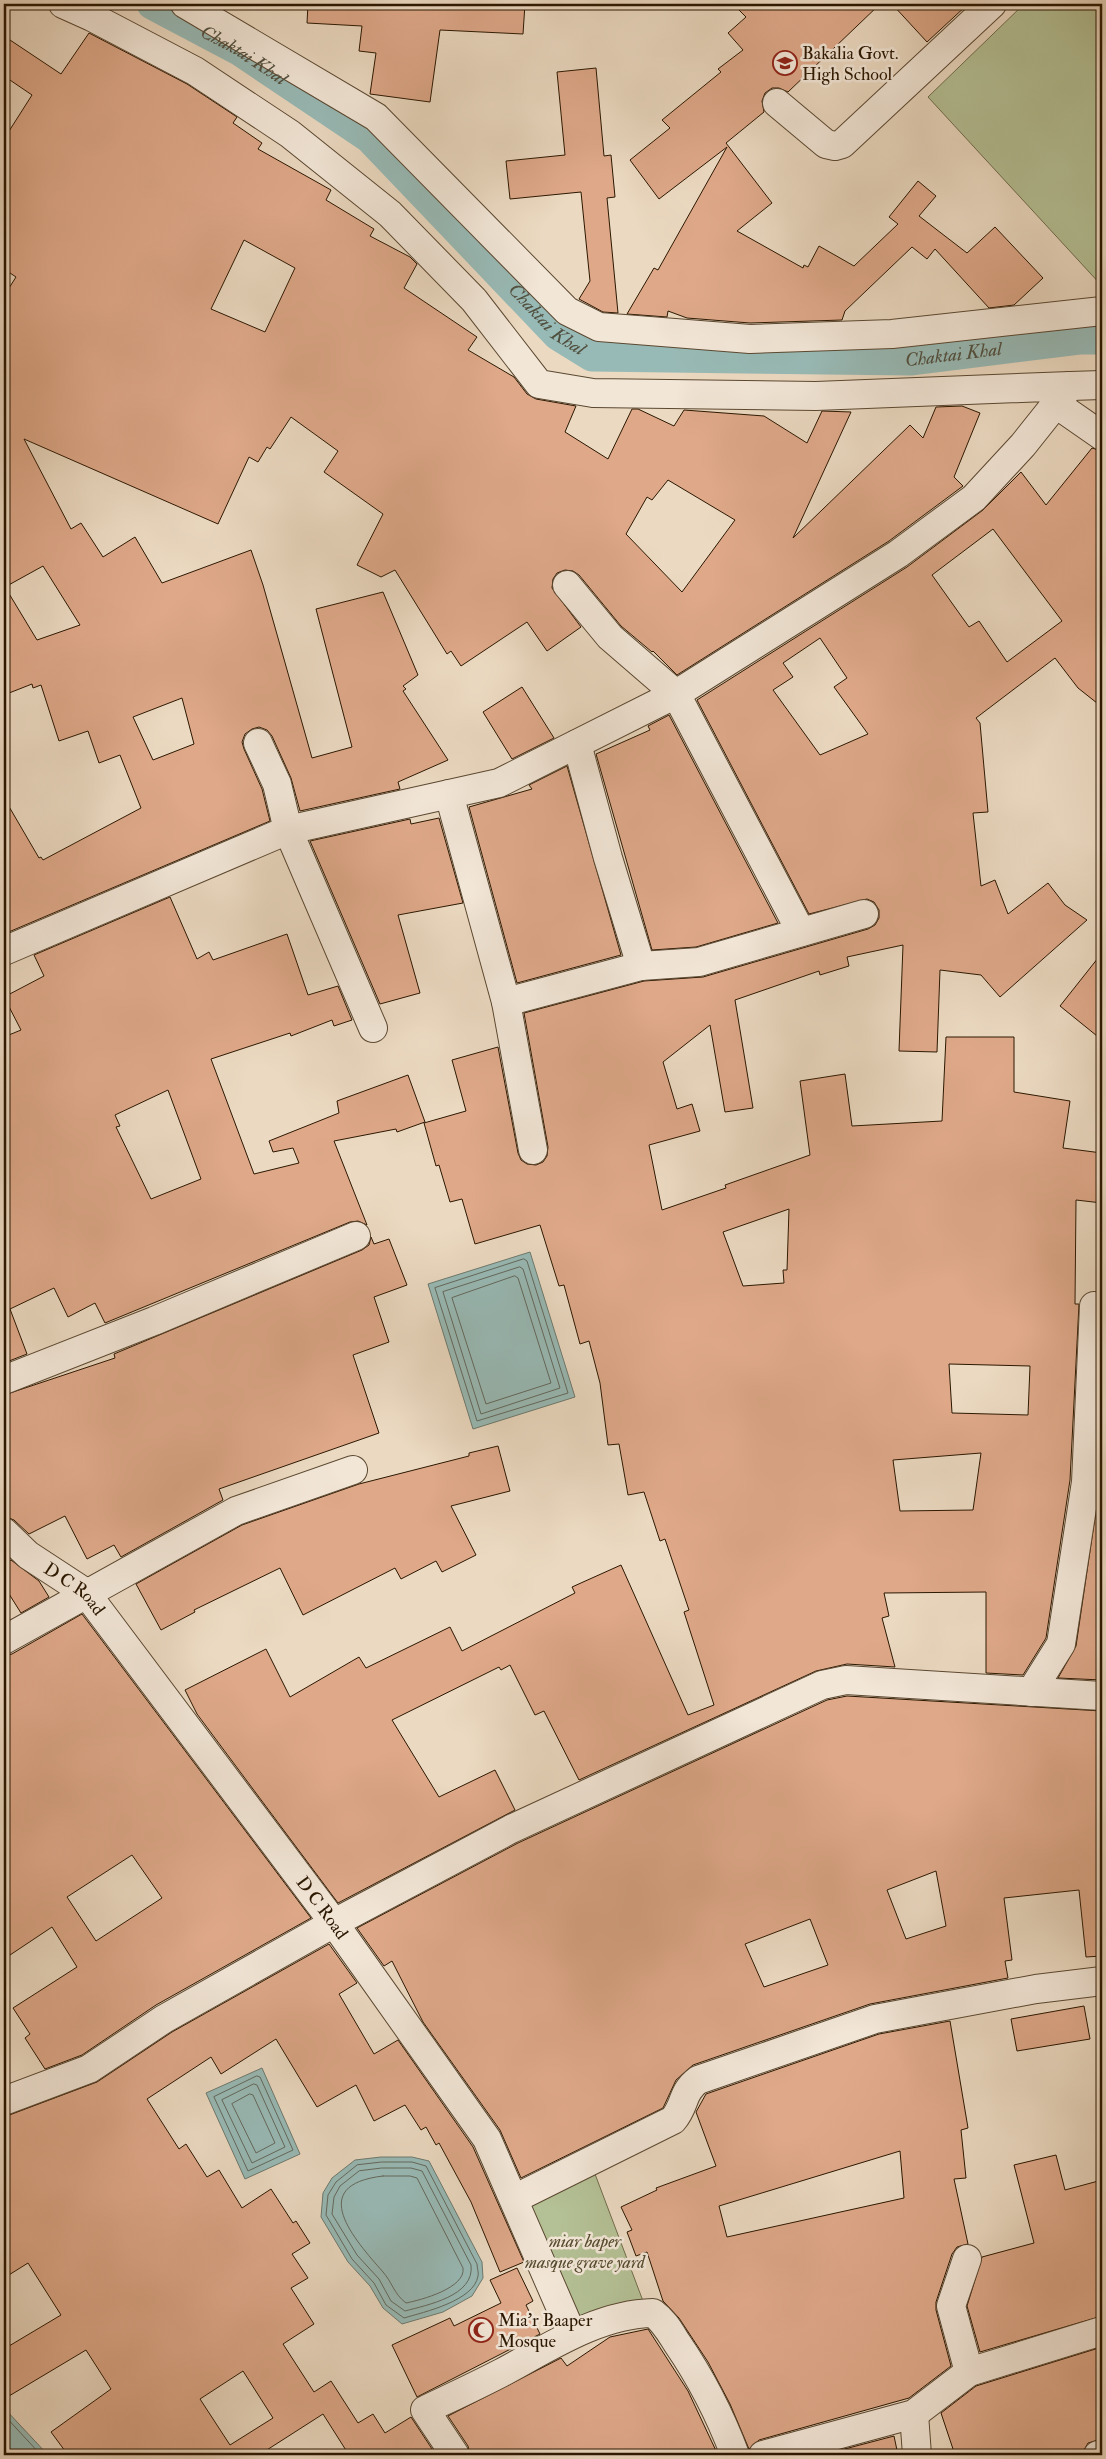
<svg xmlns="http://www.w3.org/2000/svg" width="1106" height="2459" viewBox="0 0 1106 2459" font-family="'IM FELL Double Pica',serif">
<rect width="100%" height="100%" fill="#ebd9c1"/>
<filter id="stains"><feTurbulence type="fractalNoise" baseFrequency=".004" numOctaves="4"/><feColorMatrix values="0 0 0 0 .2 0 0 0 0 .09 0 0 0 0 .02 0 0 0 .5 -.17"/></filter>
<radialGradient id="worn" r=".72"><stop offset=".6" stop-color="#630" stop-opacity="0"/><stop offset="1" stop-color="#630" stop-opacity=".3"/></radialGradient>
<!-- green -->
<g fill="#b4c095" stroke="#706c4b">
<polygon points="1024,4 1102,4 1102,286 928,97"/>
<polygon points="595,2174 643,2301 574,2327 526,2201"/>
</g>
<!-- water -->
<g fill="#98bab6" stroke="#6c796e">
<polygon points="530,1252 575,1397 473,1429 428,1284"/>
<polygon points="262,2068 300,2154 245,2179 206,2093"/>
<polygon points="381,2157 412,2157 429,2161 482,2262 483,2278 472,2296 443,2312 402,2324 383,2308 370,2286 348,2262 321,2217 323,2193 332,2178 355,2160"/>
<polygon points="4,2407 5,2409 48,2455 4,2455"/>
</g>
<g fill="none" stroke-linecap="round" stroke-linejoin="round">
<!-- shore -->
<g stroke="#62685c" stroke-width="1">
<polygon points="524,1259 527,1261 568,1393 477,1421 435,1288"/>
<polygon points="520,1267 523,1269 560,1388 481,1414 443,1292"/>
<polygon points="515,1276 518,1278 551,1383 486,1404 452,1298"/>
<polygon points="257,2076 260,2077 293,2150 248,2171 214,2097"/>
<polygon points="254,2084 257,2085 285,2147 252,2163 222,2100"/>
<polygon points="250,2094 253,2095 275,2143 256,2153 232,2104"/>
<path d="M382 2162H412L426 2166 477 2264C477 2268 479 2273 478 2276 474 2301 424 2312 404 2318L386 2305 374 2283 352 2259 326 2215 328 2195 336 2182 357 2165Z"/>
<path d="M382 2168H411L422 2171 471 2265C475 2296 427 2305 405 2311L391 2301 379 2279 357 2255 332 2214 334 2197 340 2186 359 2171Z"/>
<path d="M383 2176H410L417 2178 463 2268C466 2288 421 2300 406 2303 394 2294 392 2282 383 2272 355 2240 305 2185 383 2176Z"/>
<polyline points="4,2415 41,2455"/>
</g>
<!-- canal -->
<path stroke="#98bab6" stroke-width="31" id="s1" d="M152 4 239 50 370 138 558 335 592 356 910 360 1079 339H1102"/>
</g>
<!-- building -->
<g fill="#dea889" stroke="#2b1701" fill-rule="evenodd">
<polygon points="308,4 525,4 523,34 440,30 430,102 370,94 376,53 359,51 362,26 307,23"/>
<polygon points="733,4 880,4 788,92 779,88 772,88 765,93 762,101 764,112 726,143 772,203 737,231 803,268 804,265 808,267 819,246 854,266 898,224 889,217 918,181 936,196 919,216 967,253 995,227 1043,278 1014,305 989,308 935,249 927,259 912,247 845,311 842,320 750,323 687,318 668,311 667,317 627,314 654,268 658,270 727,147 659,199 630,160 670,128 662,120 721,72 718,69 743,50 728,33 746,17"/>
<polygon points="892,4 968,4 927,42"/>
<path d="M89 33 187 84 237 117 233 123 262 143 258 149 331 190 326 200 374 229 370 236 410 257 417 264 404 288 477 337 468 350 514 377 527 394 536 399 576 406 565 432 608 459 632 409H638L674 426 684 410 764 416 807 443 822 411 851 412 793 538 910 425 923 438 936 407 962 406 980 413 954 477 963 486 889 541 677 675 653 651 652 652 621 626 579 575 573 571 565 570 557 573 553 579 552 588 581 627 547 651 527 622 461 666 451 651 447 654 395 570 381 577 357 565 383 514 324 472 338 451 291 417 270 449 267 447 258 462 249 457 218 524 24 439 71 529 81 523 103 557 135 537 162 583 251 550 263 585 312 758 352 747 316 609 383 592 418 675 403 686 406 689 403 691 448 760 398 782 400 789 300 811 291 778 272 736 267 730 259 727 252 729 245 734 242 742 244 749 262 789 270 821 4 934V798L39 858 41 857 43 860 141 808 120 755 99 763 88 731 59 741 41 685 33 688 32 684 4 695V296L16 277 4 269V139L32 95 4 76V36L61 74ZM244 240 295 268 265 332 211 309ZM668 480 735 520 682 592 626 534 647 497 652 500ZM43 566 80 625 37 640 5 587ZM182 698 194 744 153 760 133 717Z"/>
<polygon points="596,68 604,156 611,155 615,197 607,198 618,313 603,312 579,299 590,281 581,192 510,199 506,161 565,155 557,72"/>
<path d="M1092 448 1102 451V707L1078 688 1055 658 976 718 980 723 988 812 973 813 981 886 995 880 1008 914 1048 883 1065 905 1087 920 1000 997 981 975 940 970 937 1052 899 1051 903 945 847 957 849 966 820 975 819 971 735 1000 753 1108 725 1112 710 1025 663 1062 677 1109 692 1104 700 1131 649 1145 662 1210 726 1188 725 1185 810 1155 800 1081 845 1074 852 1126 942 1121 946 1037H1014V1092L1070 1101 1063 1148 1102 1153V1203L1076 1200 1075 1304H1079L1070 1480 1046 1638 1023 1675 986 1673V1592L884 1593 889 1616 882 1618 895 1667 847 1664 816 1671 579 1780 544 1711 535 1715 510 1665 501 1670 499 1667 392 1720 439 1797 495 1770 515 1810 338 1903 197 1714 185 1690 266 1649 290 1697 359 1657 366 1668 450 1627 462 1651 575 1593 572 1587 621 1565 688 1715 714 1705 684 1612 689 1610 665 1539 660 1541 644 1492 628 1495 619 1444 608 1445 600 1383 589 1341 580 1344 564 1285 559 1286 540 1225 475 1244 462 1199 450 1202 439 1165 436 1166 424 1123 466 1111 452 1060 498 1047 518 1153 521 1160 527 1164 536 1165 543 1162 547 1156 548 1147 524 1013 644 981 703 977 868 929 875 925 879 918V910L874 902 867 899 809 914 697 700 907 567 983 510 1021 472 1046 505ZM993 529 1062 621 1007 662 979 621 969 627 932 575ZM820 638 847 678 834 687 868 734 820 755 773 690 793 677 783 663ZM789 1209 787 1270H783L784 1283 743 1286 723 1232ZM949 1364 1030 1366 1028 1415 952 1413ZM981 1453 973 1510 900 1511 893 1460Z"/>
<polygon points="522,687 554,738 512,759 483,712"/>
<polygon points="669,715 778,923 696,947 652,950 596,754 650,730 648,726"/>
<polygon points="567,766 621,955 517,983 469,807 532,789 529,785"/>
<polygon points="439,818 463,903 398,915 420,993 380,1004 310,841 410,819 411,824"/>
<path d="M170 897 197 959 209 952 213 960 287 934 308 995 338 986 352 1020 334 1026 332 1020 291 1036 290 1033 211 1059 254 1174 299 1163 293 1148 273 1152 269 1141 339 1113 337 1101 408 1075 425 1122 397 1132 396 1129 334 1141 367 1225 358 1221 350 1222 105 1323 95 1303 68 1317 54 1288 10 1309 27 1354 4 1363V1037L21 1030 4 997 44 976 34 955ZM168 1090 201 1179 151 1199 116 1127 120 1126 115 1115Z"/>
<polygon points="1102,953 1102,1040 1060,1006"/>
<polygon points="371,1237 374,1244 389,1239 407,1285 374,1297 389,1342 353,1355 379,1433 219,1489 223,1500 121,1557 114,1545 87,1559 65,1516 29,1534 14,1520 6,1517 4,1513 4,1395 115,1358 114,1354 362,1250 369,1245"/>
<polygon points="498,1446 510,1491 451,1506 476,1555 442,1572 436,1561 401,1579 395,1568 303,1615 280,1568 194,1610 195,1612 161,1630 136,1584 242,1525 359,1484 469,1456 469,1453"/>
<polygon points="1102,1469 1102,1680 1058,1678 1076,1646"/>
<polygon points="11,1560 39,1581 49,1597 21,1613 4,1586 4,1564"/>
<path d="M82 1614 311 1918 156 2005 82 2055 45 2069 25 2038 30 2034 13 2008 77 1967 52 1927 4 1959V1656L12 1654ZM132 1855 162 1898 96 1941 67 1897Z"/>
<path d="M847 1696 1102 1711V1956L1086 1957 1079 1890 1004 1898 1012 1960 1005 1961 1008 1978 870 2004 693 2065 676 2080 663 2108 521 2178 500 2130 423 2022 392 1961 384 1966 357 1928 518 1843 827 1700ZM936 1871 946 1926 906 1939 887 1890ZM810 1919 828 1965 764 1987 745 1944Z"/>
<path d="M329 1944 357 1983 339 1994 374 2054 398 2040 473 2147 524 2262 500 2272 471 2202 439 2143 436 2145 426 2127 421 2130 405 2105 374 2121 356 2085 317 2107 276 2039 221 2074 211 2057 147 2099 179 2149 186 2144 207 2177 219 2170 242 2208 271 2189 293 2223 296 2221 310 2243 292 2254 308 2278 291 2288 314 2324 283 2344 314 2392 331 2381 358 2423 373 2414 385 2433 411 2417 436 2455H349L323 2414 259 2455H68L51 2432 111 2389 86 2350 4 2399V2349L61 2315 28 2263 4 2278V2117L97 2082 172 2032ZM243 2371 273 2418 230 2445 200 2399Z"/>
<polygon points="1084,2006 1090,2039 1017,2051 1011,2019"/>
<path d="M950 2021 968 2128 961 2130 966 2178 954 2179 968 2244 957 2247 952 2254 936 2302V2310L951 2366 909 2398 759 2440 749 2449 730 2404 708 2362 679 2318 663 2301 647 2252 636 2256 627 2232 632 2230 621 2207 657 2190 656 2188 716 2166 696 2112 706 2094 879 2034ZM900 2151 904 2198 727 2237 719 2206Z"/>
<polygon points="1056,2155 1065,2190 1102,2180 1102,2316 980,2352 967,2306 982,2257 1034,2243 1014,2165"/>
<polygon points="517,2268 533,2301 526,2305 540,2334 417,2397 392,2345 450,2318 454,2326 501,2303 490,2280"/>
<polygon points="648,2329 688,2391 718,2455 470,2455 468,2446 448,2416 561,2358 567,2366 610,2337"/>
<polygon points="1102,2347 1102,2439 1088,2443 1084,2450 1058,2455 955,2455 941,2413 976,2386"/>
<polygon points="894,2436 898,2455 822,2455"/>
</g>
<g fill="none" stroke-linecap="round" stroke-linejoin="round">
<defs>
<g id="street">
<polyline points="185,4 376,117 567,311 599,327 750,339 892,334 1102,311"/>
<polyline points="777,103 826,144 835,146 842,144 992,4"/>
<polyline points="1070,386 1102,385"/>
<polyline points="1056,404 1102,436"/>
<polyline points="567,585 610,637 676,694 801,932"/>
<polyline points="258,743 277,784 288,830 373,1028"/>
<polyline points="577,744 608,858 641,966"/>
<polyline points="449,794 506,1002 533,1150"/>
<polyline points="4,951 288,830 499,783 676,694 898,554 974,498 1023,445 1070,386 816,396 593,393 539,384 474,300 390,214 290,134 195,71 92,17 63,4"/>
<polyline points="506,1002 641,966 699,962 864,914"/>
<polyline points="4,1380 154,1321 356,1236"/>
<path id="s2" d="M4 1532 28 1555 86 1593 334 1923 487 2139 572 2334"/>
<polyline points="4,1640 236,1511 353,1470"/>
<polyline points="1031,1692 1061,1644 1086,1482 1094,1306"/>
<polyline points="4,2101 89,2069 164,2019 334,1923 511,1829 822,1685 846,1680 1102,1696"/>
<path d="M514 2199 673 2120C686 2105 681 2093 698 2080L875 2019 1036 1989 1102 1981"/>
<polyline points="967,2259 951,2306 969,2372"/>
<polyline points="914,2414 917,2455"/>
<path d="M455 2455 425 2410C450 2398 476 2386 501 2373 548 2348 598 2314 653 2313 664 2321 670 2332 677 2343 701 2378 720 2415 735 2455"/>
<polyline points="763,2455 914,2414 969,2372 1102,2331"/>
<polyline points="1098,2455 1102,2454"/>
</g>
</defs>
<!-- street casing -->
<use href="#street" stroke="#5b4831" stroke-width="30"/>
<!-- street -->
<use href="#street" stroke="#f2e6d7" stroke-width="28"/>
</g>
<!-- icons -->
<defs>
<symbol id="school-ring" viewBox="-11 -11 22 22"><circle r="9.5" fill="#f2e6d7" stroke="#8f2418" stroke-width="1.5"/><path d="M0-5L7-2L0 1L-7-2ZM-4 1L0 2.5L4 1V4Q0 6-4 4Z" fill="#8f2418"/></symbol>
<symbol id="mosque-ring" viewBox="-11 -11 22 22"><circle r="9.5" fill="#f2e6d7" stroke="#8f2418" stroke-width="1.5"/><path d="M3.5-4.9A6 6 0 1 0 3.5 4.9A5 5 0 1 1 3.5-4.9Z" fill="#8f2418"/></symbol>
</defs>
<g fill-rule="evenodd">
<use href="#school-ring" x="771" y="49" width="28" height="28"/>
<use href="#mosque-ring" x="467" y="2316" width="28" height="28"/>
</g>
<g text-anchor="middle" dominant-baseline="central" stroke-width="5" stroke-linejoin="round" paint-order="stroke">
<!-- poi labels -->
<g font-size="18" fill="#2b1701" stroke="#f2e6d7" text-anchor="start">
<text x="802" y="53">Bakalia Govt.<tspan x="802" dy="21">High School</tspan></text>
<text x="498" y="2320">Mia'r Baaper<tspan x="498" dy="21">Mosque</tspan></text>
</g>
<!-- street labels -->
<g font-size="18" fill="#2b1701" stroke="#f2e6d7">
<text stroke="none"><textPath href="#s2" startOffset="91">D C Road</textPath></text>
<text stroke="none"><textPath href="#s2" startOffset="496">D C Road</textPath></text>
</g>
<!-- park labels -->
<g font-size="18" font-style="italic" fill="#544a2d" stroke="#f2e6d7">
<text x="585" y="2241">miar baper<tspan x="585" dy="21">masque grave yard</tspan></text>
</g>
<!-- water labels -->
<g font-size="19" font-style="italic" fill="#515040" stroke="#f2e6d7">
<text stroke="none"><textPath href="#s1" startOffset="105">Chaktai Khal</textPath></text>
<text stroke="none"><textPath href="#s1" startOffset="510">Chaktai Khal</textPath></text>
<text stroke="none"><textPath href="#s1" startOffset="930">Chaktai Khal</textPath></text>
</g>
</g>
<!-- margin -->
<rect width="1106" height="2459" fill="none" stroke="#ebd9c1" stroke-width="20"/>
<rect x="5" y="5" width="1096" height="2449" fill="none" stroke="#2b1701" stroke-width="2.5"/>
<rect x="10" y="10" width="1086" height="2439" fill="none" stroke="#2b1701"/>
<rect width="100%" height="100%" filter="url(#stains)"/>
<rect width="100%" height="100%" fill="url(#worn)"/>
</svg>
